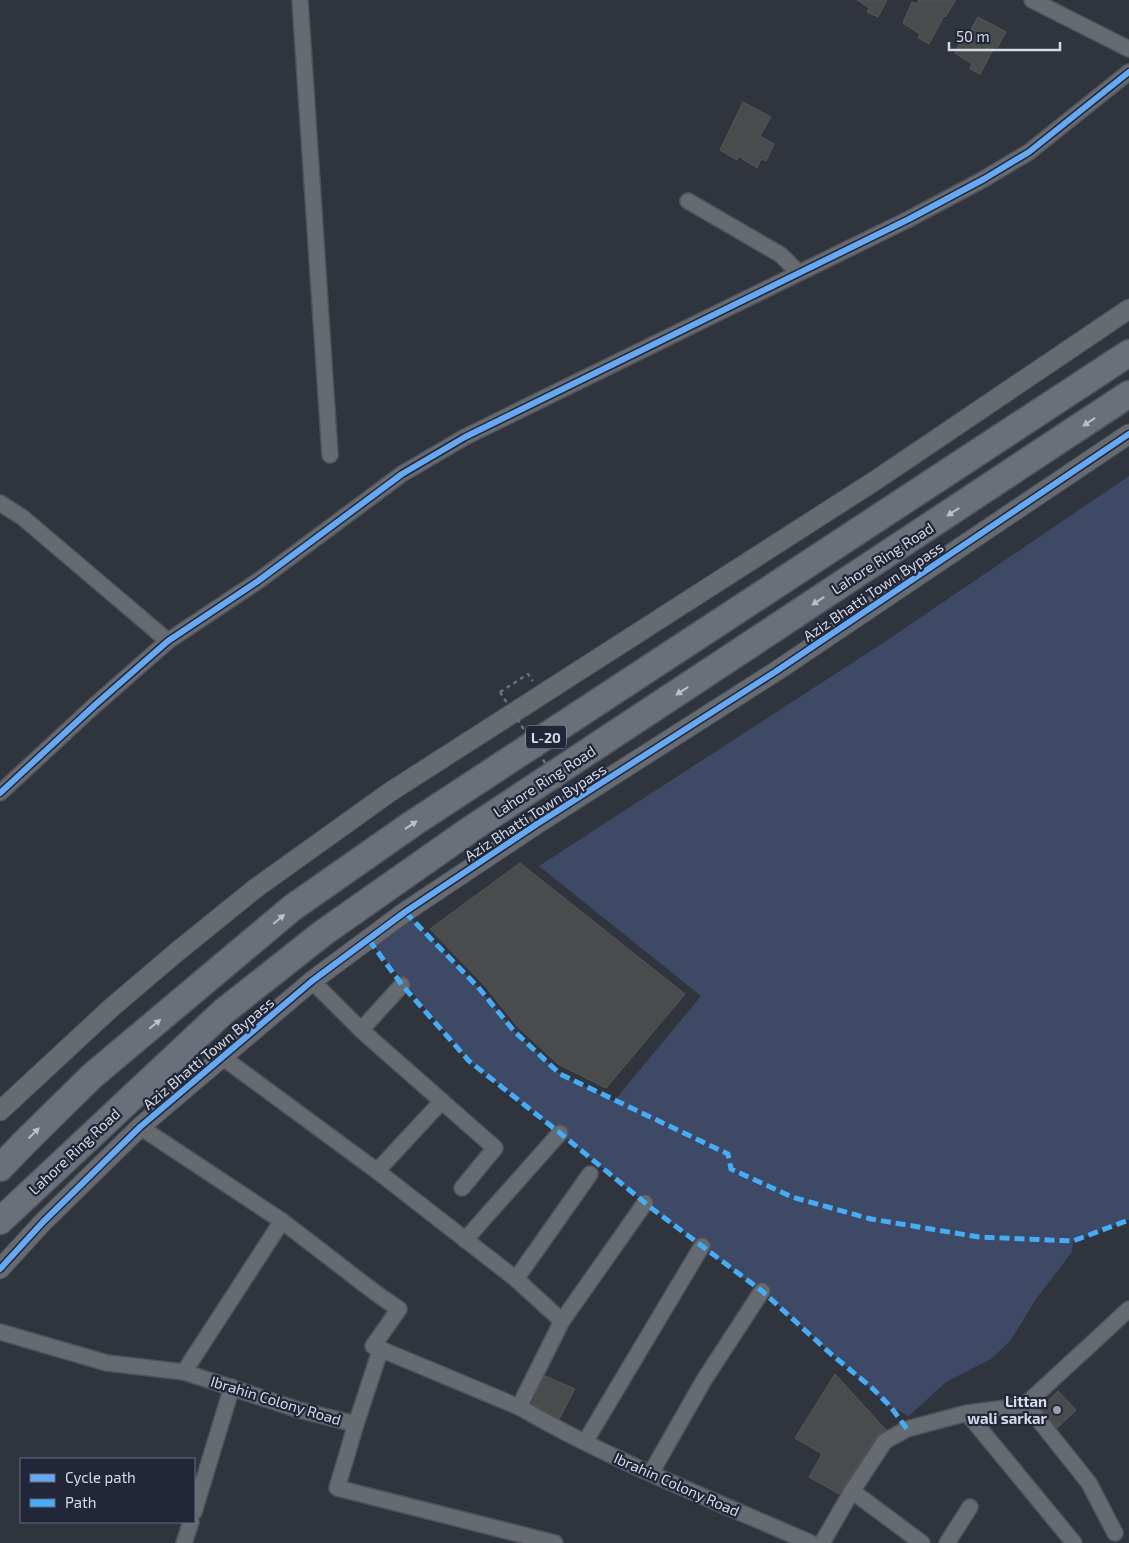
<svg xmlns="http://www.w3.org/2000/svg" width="1129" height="1543" viewBox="0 0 1129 1543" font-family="'Exo 2',sans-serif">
<rect width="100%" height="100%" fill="#30343d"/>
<!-- green -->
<polygon fill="#3e4966" points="1129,476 1129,1220 1073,1241 1072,1252 1036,1299 1011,1340 991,1359 946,1382 909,1416 890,1406 776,1303 650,1207 560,1133 469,1061 369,940 405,912 478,987 514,1031 560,1074 614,1101 701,996 539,866 883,643"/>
<!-- building -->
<g fill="#4a4b4c" stroke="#575758">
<polygon points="857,0 887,0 878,17 867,12 869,8"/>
<polygon points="919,0 956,0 945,17 944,16 929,44 918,38 920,34 903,23 912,2 917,4"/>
<polygon points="978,17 1006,32 997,48 995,46 980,74 970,69 972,64 955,53 964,32 968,35"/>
<polygon points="743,102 771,117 760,136 774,144 766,161 761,159 757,168 738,156 737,160 720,150"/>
<polygon points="520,863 685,994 606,1088 558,1064 517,1026 485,986 430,929"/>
<polygon points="835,1374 886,1430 877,1436 839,1494 809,1477 822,1454 795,1438"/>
<polygon points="545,1376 575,1389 559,1419 532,1404"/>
<polygon points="1058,1391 1076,1410 1057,1428 1041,1408"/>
</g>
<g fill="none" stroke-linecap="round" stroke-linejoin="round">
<defs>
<g id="minor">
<polyline points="300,0 330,455"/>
<polyline points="1032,0 1129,49"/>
<polyline points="688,201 781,255 799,273"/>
<polyline points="0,503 22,517 168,641"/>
<polyline points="0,793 95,705 168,641 258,581 402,474 465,437 909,219 984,179 1029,152 1129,72"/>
<polyline points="312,981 361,1030 495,1148 462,1188"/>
<polyline points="361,1030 402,985"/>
<path d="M222 1057 377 1171 516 1279 562 1321 519 1407C612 1461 713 1500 811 1543"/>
<polyline points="140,1127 282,1221 377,1294 399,1309 373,1346 519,1407"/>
<polyline points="377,1171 442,1101"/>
<polyline points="465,1240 560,1133"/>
<polyline points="516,1279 590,1174"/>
<polyline points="562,1321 645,1203"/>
<polyline points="0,1332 107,1363 184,1372 299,1410 356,1424 337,1488 555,1543"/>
<polyline points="184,1372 282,1221"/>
<polyline points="1026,1404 1089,1483 1115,1533"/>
<polyline points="967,1413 1074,1543"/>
<polyline points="356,1424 381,1348"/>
<polyline points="585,1442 702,1246"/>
<polyline points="651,1473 704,1380 762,1291"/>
<polyline points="852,1491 922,1543"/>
<polyline points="194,1512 232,1387"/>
<polyline points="184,1543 191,1522"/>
<polyline points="822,1543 852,1491 885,1441 907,1429 967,1413 1014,1407 1026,1404 1129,1309"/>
<polyline points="947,1543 970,1507"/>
</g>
<g id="tertiary">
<polyline points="0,1111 111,1008 178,951 256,888 390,792 876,480 1129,309"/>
<polyline points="0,1269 43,1222 140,1127 312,981 405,912 537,824 775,672 1129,434"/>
</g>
<g id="motorway">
<polyline points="0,1168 26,1141 92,1076 292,908 412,824 1129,353"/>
<polyline points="0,1221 223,1012 323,933 471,829 1129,394"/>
</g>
</defs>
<!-- minor casing -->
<use href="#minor" stroke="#4f525a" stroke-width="18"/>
<!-- tertiary casing -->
<use href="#tertiary" stroke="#4f525a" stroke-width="21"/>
<!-- motorway casing -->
<use href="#motorway" stroke="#4f525a" stroke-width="29"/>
<!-- path -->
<polyline stroke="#6c7076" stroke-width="2.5" stroke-dasharray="4 4" stroke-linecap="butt" points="500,692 528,674 533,681"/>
<!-- minor -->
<use href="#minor" stroke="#666a71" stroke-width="15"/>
<!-- tertiary -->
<use href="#tertiary" stroke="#666a71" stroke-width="19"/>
<!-- motorway -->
<use href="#motorway" stroke="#6a6f7a" stroke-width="26"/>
<!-- path-bridge -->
<polyline stroke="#6c7076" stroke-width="2.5" stroke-dasharray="4 4" stroke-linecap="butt" points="500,692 577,813"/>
<!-- quiet -->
<g stroke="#46acf6" stroke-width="5" stroke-dasharray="10 5" stroke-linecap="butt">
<polyline points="405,912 478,987 514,1031 560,1074 728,1154 731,1169 792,1197 871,1219 979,1237 1073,1241 1129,1220"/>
<polyline points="369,940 402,985 469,1061 560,1133 650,1207 762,1291 831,1354 872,1388 890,1406 907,1429"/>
</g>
<defs>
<g id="cycleway">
<polyline points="0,793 95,705 168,641 258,581 402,474 465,437 909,219 984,179 1029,152 1129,72"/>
<polyline points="0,1269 43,1222 140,1127 312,981 405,912 537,824 775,672 1129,434"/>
</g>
</defs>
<!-- cycleway casing -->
<use href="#cycleway" stroke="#212738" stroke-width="9"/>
<!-- cycleway -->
<use href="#cycleway" stroke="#66a8f1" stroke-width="6"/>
</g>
<!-- one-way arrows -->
<defs><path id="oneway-solid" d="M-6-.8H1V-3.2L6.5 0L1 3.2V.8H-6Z" transform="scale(1.25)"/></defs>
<g fill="#bbbfcb">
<use href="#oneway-solid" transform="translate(1089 422) rotate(147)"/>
<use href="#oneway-solid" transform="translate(953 512) rotate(147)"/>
<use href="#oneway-solid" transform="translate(818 601) rotate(147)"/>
<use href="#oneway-solid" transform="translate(682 691) rotate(147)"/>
<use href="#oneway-solid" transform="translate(411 825) rotate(-34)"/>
<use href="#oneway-solid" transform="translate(279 919) rotate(-41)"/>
<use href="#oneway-solid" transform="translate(155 1024) rotate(-40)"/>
<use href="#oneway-solid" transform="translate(34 1133) rotate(-44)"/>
</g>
<!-- markers -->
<circle fill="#9ca0ab" stroke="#212738" stroke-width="2" cx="1057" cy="1410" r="5"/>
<g text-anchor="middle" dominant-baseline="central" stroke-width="4.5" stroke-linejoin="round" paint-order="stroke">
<!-- shield labels -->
<rect fill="#212738" stroke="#a0a4b2" stroke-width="1" x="526" y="725.5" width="40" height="23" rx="4"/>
<g font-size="14" font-weight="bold" fill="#d6dae6">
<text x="546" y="737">L-20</text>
</g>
<!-- street labels -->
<g font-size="15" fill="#d6dae6" stroke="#212738">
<text transform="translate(882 558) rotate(-33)">Lahore Ring Road</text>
<text transform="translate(873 591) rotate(-34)">Aziz Bhatti Town Bypass</text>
<text transform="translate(544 781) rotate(-33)">Lahore Ring Road</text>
<text transform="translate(535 812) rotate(-33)">Aziz Bhatti Town Bypass</text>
<text transform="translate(208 1053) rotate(-40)">Aziz Bhatti Town Bypass</text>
<text transform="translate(74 1151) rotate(-43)">Lahore Ring Road</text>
<text transform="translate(276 1400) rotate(17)">Ibrahin Colony Road</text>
<text transform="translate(677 1484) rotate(24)">Ibrahin Colony Road</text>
</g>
<!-- poi labels -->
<g font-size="15" font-weight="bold" fill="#d6dae6" stroke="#212738" text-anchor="end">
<text x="1047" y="1401">Littan<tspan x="1047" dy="17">wali sarkar</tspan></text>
</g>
</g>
<!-- legend -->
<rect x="20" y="1458" width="175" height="65" fill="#212738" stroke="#696f7e"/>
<rect x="30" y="1474" width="25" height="8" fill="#66a8f1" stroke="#696f7e"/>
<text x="65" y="1483" font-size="15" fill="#d6dae6">Cycle path</text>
<rect x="30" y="1499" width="25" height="8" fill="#46acf6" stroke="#696f7e"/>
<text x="65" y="1508" font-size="15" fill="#d6dae6">Path</text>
<!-- scale -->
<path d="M949 42v8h111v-8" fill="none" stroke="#d6dae6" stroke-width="2.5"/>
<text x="956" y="42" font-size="15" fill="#d6dae6" stroke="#212738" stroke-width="4" paint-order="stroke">50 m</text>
</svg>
